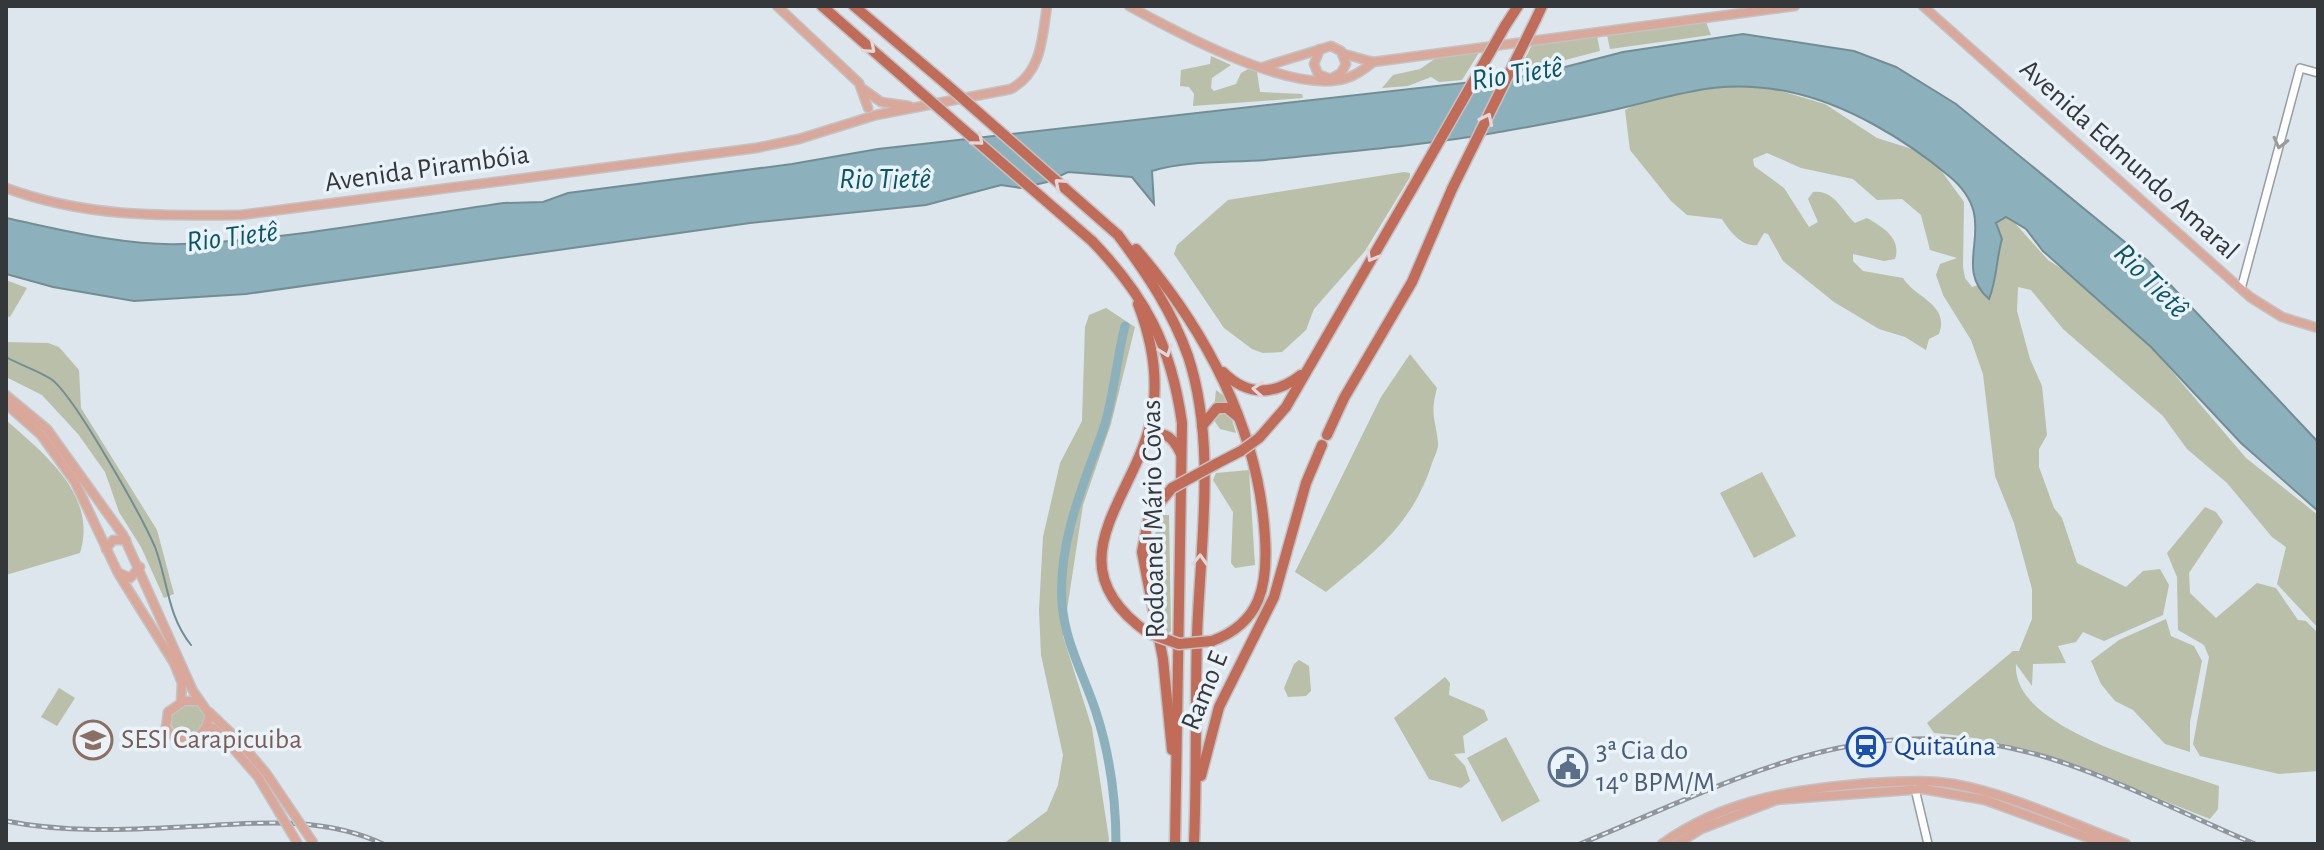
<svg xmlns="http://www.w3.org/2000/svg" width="2324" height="850" viewBox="0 0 2324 850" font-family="'Alegreya Sans',sans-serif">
<rect width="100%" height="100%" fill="#dde5ed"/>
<!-- green -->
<g fill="#b9bfa8">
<polygon points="1706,22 1711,35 1610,49 1607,35"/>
<polygon points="1597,36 1600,51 1518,72 1532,45"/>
<polygon points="1480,51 1462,80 1439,82 1431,77 1408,86 1382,88 1393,75 1420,69 1436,58"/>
<polygon points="1211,56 1231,65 1212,78 1211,88 1214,91 1236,84 1241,73 1248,69 1257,72 1260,92 1302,94 1303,98 1193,106 1194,94 1189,87 1180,86 1181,70 1210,64"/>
<path d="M1729 84 1777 90 1825 104 1877 138 1912 149 1940 169 1964 202 1963 267 1965 278 1972 287 1978 285 1992 209 2013 221 2048 260 2073 276 2140 334 2246 458 2318 515V628L2277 584 2286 547 2272 537 2227 483 2187 449 2163 416 2063 329 2031 290 2018 287 2017 311 2030 359 2042 386 2047 435 2039 449V467L2054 508 2062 518 2077 563 2126 587 2143 571 2160 569 2169 585 2163 615 2104 641 2083 632 2076 642 2058 646 2066 663 2033 664 2032 686 2016 664C2011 731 2170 768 2219 786L2218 809 2210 819C2114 782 2039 742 1934 733L1927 723 2013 651H2019L2032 619V589L2014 523 1995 476 1983 374 1971 340 1943 295 1936 275 1940 264 1957 258 1930 250 1921 215 1902 199 1877 200 1853 179 1801 168 1767 153 1753 159 1754 166 1784 188 1809 227 1818 222 1808 199 1813 192C1834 189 1842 211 1855 223L1867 218C1883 227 1902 239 1895 259L1884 261 1853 254V261L1863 271 1903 278C1915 298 1950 304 1939 334L1929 339 1926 350 1905 337 1879 329 1834 302 1783 261 1768 234 1764 233 1757 245C1742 247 1729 231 1722 219L1687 215 1671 201 1630 150 1625 110 1660 92Z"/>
<polygon points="1404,172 1410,173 1410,177 1365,251 1314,309 1306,330 1282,352 1263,353 1252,349 1224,328 1174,254 1177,245 1228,200"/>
<polygon points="6,280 27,288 10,317 6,316"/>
<polygon points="1106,308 1135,327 1111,424 1083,505 1063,636 1092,728 1109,839 1108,844 1003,844 1047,811 1058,785 1063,755 1041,655 1039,610 1043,537 1060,463 1082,421 1085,327 1089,315"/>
<polygon points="6,342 48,343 59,347 79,370 81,408 157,530 174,594 164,598 141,547 119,512 105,472 78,434 42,395 6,377"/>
<path d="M1410 354 1437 388C1430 415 1435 417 1438 442 1439 449 1433 459 1431 466 1411 526 1373 553 1326 592L1295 572 1381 397Z"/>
<polygon points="1216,390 1225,397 1236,433 1220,429 1213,419"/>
<path d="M6 420C44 454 98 495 80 553L6 575Z"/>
<polygon points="1249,470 1255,565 1235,568 1231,563 1233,512 1213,480 1216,473"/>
<polygon points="1762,472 1796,536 1754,558 1720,493"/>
<polygon points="2205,507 2216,512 2223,522 2189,573 2190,593 2216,618 2257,583 2276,588 2298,620 2306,621 2318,633 2318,771 2279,774 2200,756 2193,744 2209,657 2204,645 2178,630 2177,577 2167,553"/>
<path d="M1163 515H1169L1171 631 1167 635 1163 634C1157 596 1142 550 1163 515Z"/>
<polygon points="2166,619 2171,636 2194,646 2202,661 2190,722 2190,752 2165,744 2133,710 2115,701 2101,684 2091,661 2119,640"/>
<polygon points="1299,660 1309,666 1311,691 1306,696 1288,697 1284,688 1294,664"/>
<polygon points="1445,677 1450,683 1449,695 1484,710 1488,720 1463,736 1465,753 1454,754 1465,766 1470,781 1461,788 1429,779 1394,718"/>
<polygon points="59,688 75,698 57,726 41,717"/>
<circle cx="188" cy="720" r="17"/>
<polygon points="1506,737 1540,801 1502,822 1467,758"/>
</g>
<!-- water -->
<path fill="#8db1bc" stroke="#738d95" stroke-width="2" d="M1743 34 1854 51 1896 67 1956 104 2148 261 2318 442V511L2241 443 2151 347 2043 251 2026 229 2006 217 1996 223 2002 239C1996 260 1997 279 1989 299 1948 263 2005 222 1949 176 1906 140 1847 104 1790 92 1727 79 1690 91 1630 106 1586 117 1539 125 1494 133 1419 146 1341 152 1266 160 1228 163 1188 160 1152 171L1154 204 1132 177 1068 172 1047 182 1021 188 1001 185 926 205 750 223 246 294 134 301 53 287 6 274V218C63 230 123 246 182 244 289 240 397 218 504 203L543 202 568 193 792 164 878 149 1534 75 1623 52Z"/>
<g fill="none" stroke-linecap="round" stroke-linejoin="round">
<!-- stream -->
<path stroke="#738d95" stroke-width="2" d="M6 357C20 365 37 370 51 379 74 395 142 517 155 547 168 581 167 615 191 645"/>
<!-- river -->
<path stroke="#8db1bc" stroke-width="9" d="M1116 844C1116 800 1110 755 1096 712 1084 675 1065 643 1062 603 1058 544 1082 487 1102 433 1114 399 1116 361 1125 326"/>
<defs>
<g id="minor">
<polyline points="2241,289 2300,68 2318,73"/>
<polyline points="1915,789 1928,844"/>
</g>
<g id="major">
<polyline points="777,6 859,83 868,108"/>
<path d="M1129 6C1176 32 1294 96 1347 78 1356 75 1366 68 1373 62"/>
<polyline points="1923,6 2250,297 2282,317 2318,328"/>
<polyline points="1320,49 1314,64 1318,74 1328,78"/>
<polyline points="1344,54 1373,62 1795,6"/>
<polyline points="1263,67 1331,46 1341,51 1346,64 1341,73 1332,78"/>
<polyline points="863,89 881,102 909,106"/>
<path d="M6 188C84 217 159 216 241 215L756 148 799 139 876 115 1011 89C1042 72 1042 38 1047 6"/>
<path d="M6 395 47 429 123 535 193 691 209 714C209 739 178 751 166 727L168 712 184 701H198"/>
<polyline points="6,404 41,435 75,482 118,573 174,663 182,683 181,702"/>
<polyline points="106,549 113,540 126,540"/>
<polyline points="119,573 130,578 140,567"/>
<polyline points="209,712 237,739"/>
<polyline points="207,728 213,728 232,747"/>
<path d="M1662 844C1724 799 1796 789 1869 783 1897 782 1926 779 1954 784 2013 795 2070 823 2126 844"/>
<polyline points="1677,844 1701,829 1776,800 1923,789 1985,800 2105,844"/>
</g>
<g id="highway">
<polyline points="822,6 918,90"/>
<polyline points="854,6 946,84"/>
<polyline points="1536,19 1542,6"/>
<polyline points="1505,26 1518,6"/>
<path d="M1118 235C1147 274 1172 311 1188 356 1217 444 1200 546 1197 636 1195 705 1197 775 1194 844"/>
<path d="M1092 241C1146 297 1171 345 1182 423L1175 844"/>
<path d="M1136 249C1206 330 1259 430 1265 538 1268 585 1261 623 1212 641"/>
<path d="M1138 304C1153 343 1160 384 1150 425 1131 502 1052 565 1148 633"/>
<path d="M1223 372C1247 396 1274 396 1301 375"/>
<polyline points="1202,426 1217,408 1227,408 1238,417"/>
<polyline points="1327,435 1344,398 1412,282 1452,189"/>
<polyline points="1259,438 1286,407 1412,189"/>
<path d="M1145 446C1161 426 1172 435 1181 454"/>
<polyline points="1216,464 1241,451"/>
<polyline points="1172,488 1149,516 1142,552 1163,659 1172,750"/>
<polyline points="1201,776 1219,707 1274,597 1306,483 1322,445"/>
</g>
</defs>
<!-- minor casing -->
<use href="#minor" stroke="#969da5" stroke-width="10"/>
<!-- major casing -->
<use href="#major" stroke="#c2c3c4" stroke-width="11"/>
<!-- highway casing -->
<use href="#highway" stroke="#c2c3c4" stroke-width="13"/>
<!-- minor -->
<use href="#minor" stroke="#fff" stroke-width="7"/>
<!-- major -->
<use href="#major" stroke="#daa79b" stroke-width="8"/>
<!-- highway -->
<use href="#highway" stroke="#c16c59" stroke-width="10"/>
<defs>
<g id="rail">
<path d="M6 821C70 834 137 829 202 826 263 822 325 817 383 844"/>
<path d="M1580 844C1743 777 1871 702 2052 759 2121 781 2188 816 2255 844"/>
</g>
</defs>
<!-- rail casing -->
<use href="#rail" stroke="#8f959b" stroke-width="5"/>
<!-- rail -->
<use href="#rail" stroke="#eaf2fa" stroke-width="2" stroke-dasharray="6" stroke-linecap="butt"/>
<defs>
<g id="major-bridge">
<polyline points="237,739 266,773 314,844"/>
<polyline points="232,747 258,777 298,844"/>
</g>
<g id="highway-bridge">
<polyline points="946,84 1118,235"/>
<polyline points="918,90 1092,241"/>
<polyline points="1412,189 1505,26"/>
<polyline points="1452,189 1536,19"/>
<polyline points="1241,451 1259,438"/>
<polyline points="1172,488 1216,464"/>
<polyline points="1148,633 1179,644 1212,641"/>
</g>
</defs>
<!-- major-bridge casing -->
<use href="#major-bridge" stroke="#c2c3c4" stroke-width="11" stroke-linecap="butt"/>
<!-- highway-bridge casing -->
<use href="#highway-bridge" stroke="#c2c3c4" stroke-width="13" stroke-linecap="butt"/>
<!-- major-bridge -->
<use href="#major-bridge" stroke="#daa79b" stroke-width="8"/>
<!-- highway-bridge -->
<use href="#highway-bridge" stroke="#c16c59" stroke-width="10"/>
</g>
<!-- one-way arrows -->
<defs><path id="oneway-chevron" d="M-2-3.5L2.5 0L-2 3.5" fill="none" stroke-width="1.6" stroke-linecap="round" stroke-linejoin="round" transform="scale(2)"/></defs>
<g stroke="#e2d7da">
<use href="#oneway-chevron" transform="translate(870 48) rotate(41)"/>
<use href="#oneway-chevron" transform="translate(1487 119) rotate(-64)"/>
<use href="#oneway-chevron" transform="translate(978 140) rotate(40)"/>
<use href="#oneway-chevron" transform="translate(1060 184) rotate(-139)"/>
<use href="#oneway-chevron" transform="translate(1372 256) rotate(120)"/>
<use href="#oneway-chevron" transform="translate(1166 351) rotate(70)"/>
<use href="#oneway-chevron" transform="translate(1258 389) rotate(-176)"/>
<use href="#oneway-chevron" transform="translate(1200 560) rotate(-88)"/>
</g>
<use stroke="#9a9c9d" href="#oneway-chevron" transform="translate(2280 143) rotate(104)"/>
<!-- icons -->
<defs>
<symbol id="university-ring" viewBox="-11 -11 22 22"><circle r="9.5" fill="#eaf2fa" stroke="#8d6e63" stroke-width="1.5"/><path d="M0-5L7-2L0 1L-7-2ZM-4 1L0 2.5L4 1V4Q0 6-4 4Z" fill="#8d6e63"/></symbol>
<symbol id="station-ring" viewBox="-11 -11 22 22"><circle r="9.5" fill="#eaf2fa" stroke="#1a4fb4" stroke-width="1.5"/><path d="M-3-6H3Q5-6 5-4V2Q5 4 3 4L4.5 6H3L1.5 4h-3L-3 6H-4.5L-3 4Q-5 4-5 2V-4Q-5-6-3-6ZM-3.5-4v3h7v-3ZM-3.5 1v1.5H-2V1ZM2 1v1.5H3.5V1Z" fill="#1a4fb4"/></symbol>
<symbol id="civic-ring" viewBox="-11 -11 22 22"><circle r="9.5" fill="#eaf2fa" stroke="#5c6f8a" stroke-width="1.5"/><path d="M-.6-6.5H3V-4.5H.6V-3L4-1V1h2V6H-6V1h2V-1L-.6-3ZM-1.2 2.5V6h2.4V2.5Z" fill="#5c6f8a"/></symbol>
</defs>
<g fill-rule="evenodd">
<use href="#university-ring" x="71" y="718" width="44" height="44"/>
<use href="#station-ring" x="1844" y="725" width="44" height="44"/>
<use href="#civic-ring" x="1546" y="745" width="44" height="44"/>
</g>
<g text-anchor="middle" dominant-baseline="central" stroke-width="7" stroke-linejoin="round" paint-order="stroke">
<!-- street labels -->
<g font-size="28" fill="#35383b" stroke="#eaf2fa">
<text transform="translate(2129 160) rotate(42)">Avenida Edmundo Amaral</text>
<text transform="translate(427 169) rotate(-8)">Avenida Pirambóia</text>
<text transform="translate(1154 519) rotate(-91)">Rodoanel Mário Covas</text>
<text transform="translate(1205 691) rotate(-68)">Ramo E</text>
</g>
<!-- education labels -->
<g font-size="28" fill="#785e54" stroke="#eaf2fa" text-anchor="start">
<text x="121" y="740">SESI Carapicuiba</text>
</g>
<!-- transit labels -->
<g font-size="28" fill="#164399" stroke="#eaf2fa" text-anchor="start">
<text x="1894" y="747">Quitaúna</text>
</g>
<!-- service labels -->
<g font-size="28" fill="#4e5e75" stroke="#eaf2fa" text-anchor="start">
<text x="1596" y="751">3ª Cia do<tspan x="1596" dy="32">14º BPM/M</tspan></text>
</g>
<!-- water labels -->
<g font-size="30" font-style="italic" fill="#075567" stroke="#eaf2fa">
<text transform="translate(1517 74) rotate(-9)">Rio Tietê</text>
<text x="885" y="179">Rio Tietê</text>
<text transform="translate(232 237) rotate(-7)">Rio Tietê</text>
<text transform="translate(2151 281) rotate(45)">Rio Tietê</text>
</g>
</g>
<!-- border -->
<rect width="2324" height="850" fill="none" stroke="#35383b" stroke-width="16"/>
</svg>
